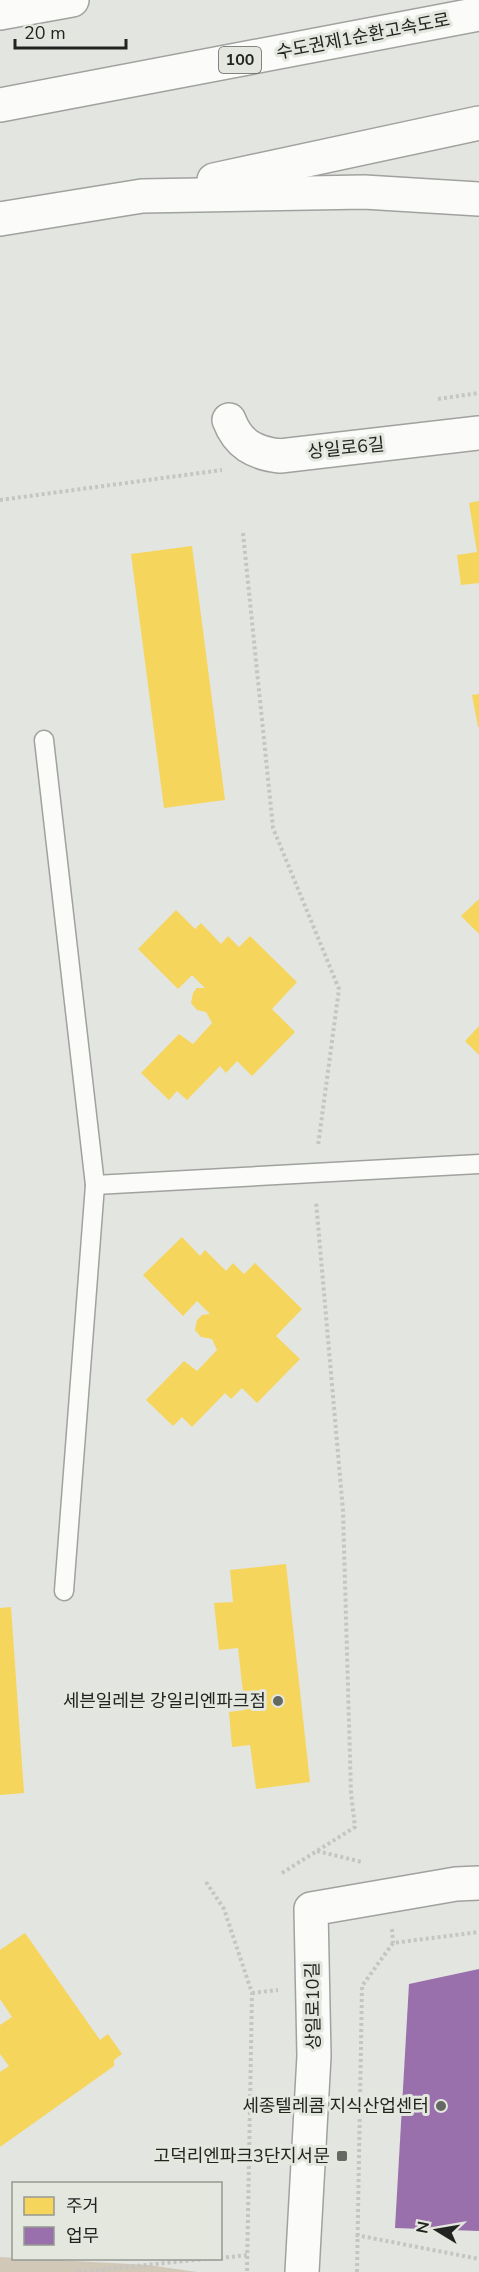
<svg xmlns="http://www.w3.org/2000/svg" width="479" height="2272" viewBox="0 0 479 2272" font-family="'Nunito Sans','Noto Sans KR',sans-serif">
<rect width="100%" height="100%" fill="#e3e5e0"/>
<!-- green -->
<polygon fill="#d2c8b8" points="0,2257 148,2265 197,2272 0,2272"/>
<!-- homes -->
<g fill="#f6d55c">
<polygon points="479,501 479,583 461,585 457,555 477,552 469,503"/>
<polygon points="192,546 225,800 164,808 131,554"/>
<polygon points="479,694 479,727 478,727 472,695"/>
<polygon points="479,899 479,934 461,916"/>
<polygon points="176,910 195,929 201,923 221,944 228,936 239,947 250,936 297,982 272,1009 295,1032 252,1076 237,1061 226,1073 220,1066 187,1100 177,1091 169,1100 141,1073 179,1034 193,1044 212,1023 206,1012 197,1010 191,1003 193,993 197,988 205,988 192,975 178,989 138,949"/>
<polygon points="479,1026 479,1055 465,1041"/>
<polygon points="182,1237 200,1256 205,1250 226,1271 233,1263 244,1274 255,1263 302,1309 276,1336 300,1359 257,1403 242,1388 231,1399 225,1393 192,1427 182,1417 173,1426 146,1400 184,1361 197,1371 217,1350 212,1339 201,1337 195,1330 197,1320 202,1315 210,1314 197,1301 183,1316 143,1275"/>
<polygon points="286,1564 310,1782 256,1789 250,1745 232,1747 229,1712 245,1710 238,1648 219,1650 214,1603 233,1602 230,1570"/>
<polygon points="11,1607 24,1793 0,1795 0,1608"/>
<polygon points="25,1933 100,2040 108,2034 122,2054 114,2060 114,2066 0,2147 0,2072 9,2066 0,2054 0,2025 12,2017 0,1999 0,1950"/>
</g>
<!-- offices -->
<polygon fill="#9970ab" points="479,1969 479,2231 395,2228 409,1984"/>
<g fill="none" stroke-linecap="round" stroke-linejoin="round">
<defs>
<g id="service">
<polyline points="44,740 95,1185 64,1591"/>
<polyline points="95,1185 479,1164"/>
</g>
<g id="minor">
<path d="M229 420C238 444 254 453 280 456L479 433"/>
<polyline points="302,2272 314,2056 311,1909 456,1884 479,1883"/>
</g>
<g id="motorway">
<polyline points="0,13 72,0"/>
<polyline points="0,105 479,14"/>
<polyline points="214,180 479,123"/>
<polyline points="0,219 142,196 364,192 479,199"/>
</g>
</defs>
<!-- service casing -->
<use href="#service" stroke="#a0a29f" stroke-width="21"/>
<!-- minor casing -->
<use href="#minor" stroke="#a0a29f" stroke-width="36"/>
<!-- motorway casing -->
<use href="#motorway" stroke="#a0a29f" stroke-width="36"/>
<!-- path -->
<g stroke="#c5c6c4" stroke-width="4" stroke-dasharray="3 3" stroke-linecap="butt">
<polyline points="438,399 479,393"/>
<polyline points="0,500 222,470"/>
<polyline points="243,533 273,828 339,989 318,1146"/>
<polyline points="317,1851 362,1862"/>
<polyline points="282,1873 355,1827 351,1793 343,1511 316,1201"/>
<polyline points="206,1882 224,1909 252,1993 247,2272"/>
<polyline points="392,1929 393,1943"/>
<polyline points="252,1993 278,1990"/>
<polyline points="356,2235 479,2259"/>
<polyline points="220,2258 248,2255"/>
<polyline points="78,2272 214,2258"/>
<polyline points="357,2272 362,1986 393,1943 479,1932"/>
</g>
<!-- service -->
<use href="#service" stroke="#fbfbfa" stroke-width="18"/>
<!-- minor -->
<use href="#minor" stroke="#fbfbfa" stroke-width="33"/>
<!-- motorway -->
<use href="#motorway" stroke="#fbfbfa" stroke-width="33"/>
</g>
<!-- markers -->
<g fill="#666864" stroke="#e3e7de" stroke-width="2">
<circle cx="278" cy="1701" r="6"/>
<circle cx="441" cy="2106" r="6"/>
<rect x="336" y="2150" width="12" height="12" rx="3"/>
</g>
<g text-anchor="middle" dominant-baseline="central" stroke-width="6" stroke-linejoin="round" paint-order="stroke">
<!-- shield labels -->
<rect fill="#e3e7de" stroke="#5c5e5a" stroke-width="1.5" x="219" y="47" width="42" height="26" rx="4.5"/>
<g font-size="16" font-weight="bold" fill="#222421">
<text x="240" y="60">100</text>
</g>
<!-- street labels -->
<g font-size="18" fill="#222421" stroke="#e3e7de">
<text transform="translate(363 36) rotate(-11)">수도권제1순환고속도로</text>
<text transform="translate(346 448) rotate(-6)">상일로6길</text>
<text transform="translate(313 2006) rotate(-91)">상일로10길</text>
</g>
<!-- poi labels -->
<g font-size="18" fill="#222421" stroke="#e3e7de" text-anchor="end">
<text x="266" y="1701">세븐일레븐 강일리엔파크점</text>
<text x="429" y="2106">세종텔레콤 지식산업센터</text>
<text x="330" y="2156">고덕리엔파크3단지서문</text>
</g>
</g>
<!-- legend -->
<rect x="12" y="2182" width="210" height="78" fill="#e3e7de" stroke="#969992" stroke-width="1.5"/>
<rect x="24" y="2197" width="30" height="18" fill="#f6d55c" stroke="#969992" stroke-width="1.5"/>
<text x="66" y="2212" font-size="18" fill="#222421">주거</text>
<rect x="24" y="2227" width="30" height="18" fill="#9970ab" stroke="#969992" stroke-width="1.5"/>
<text x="66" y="2242" font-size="18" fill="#222421">업무</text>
<!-- north arrow -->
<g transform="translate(437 2230) rotate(281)" stroke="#e3e7de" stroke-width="4.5" paint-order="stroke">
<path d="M0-4.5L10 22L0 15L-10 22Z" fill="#222421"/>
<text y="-9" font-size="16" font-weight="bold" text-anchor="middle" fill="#222421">N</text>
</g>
<!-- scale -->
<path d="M15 39v9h111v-9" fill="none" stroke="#222421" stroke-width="3"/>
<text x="24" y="39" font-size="18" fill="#222421" stroke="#e3e7de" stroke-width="4.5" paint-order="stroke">20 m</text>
</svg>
